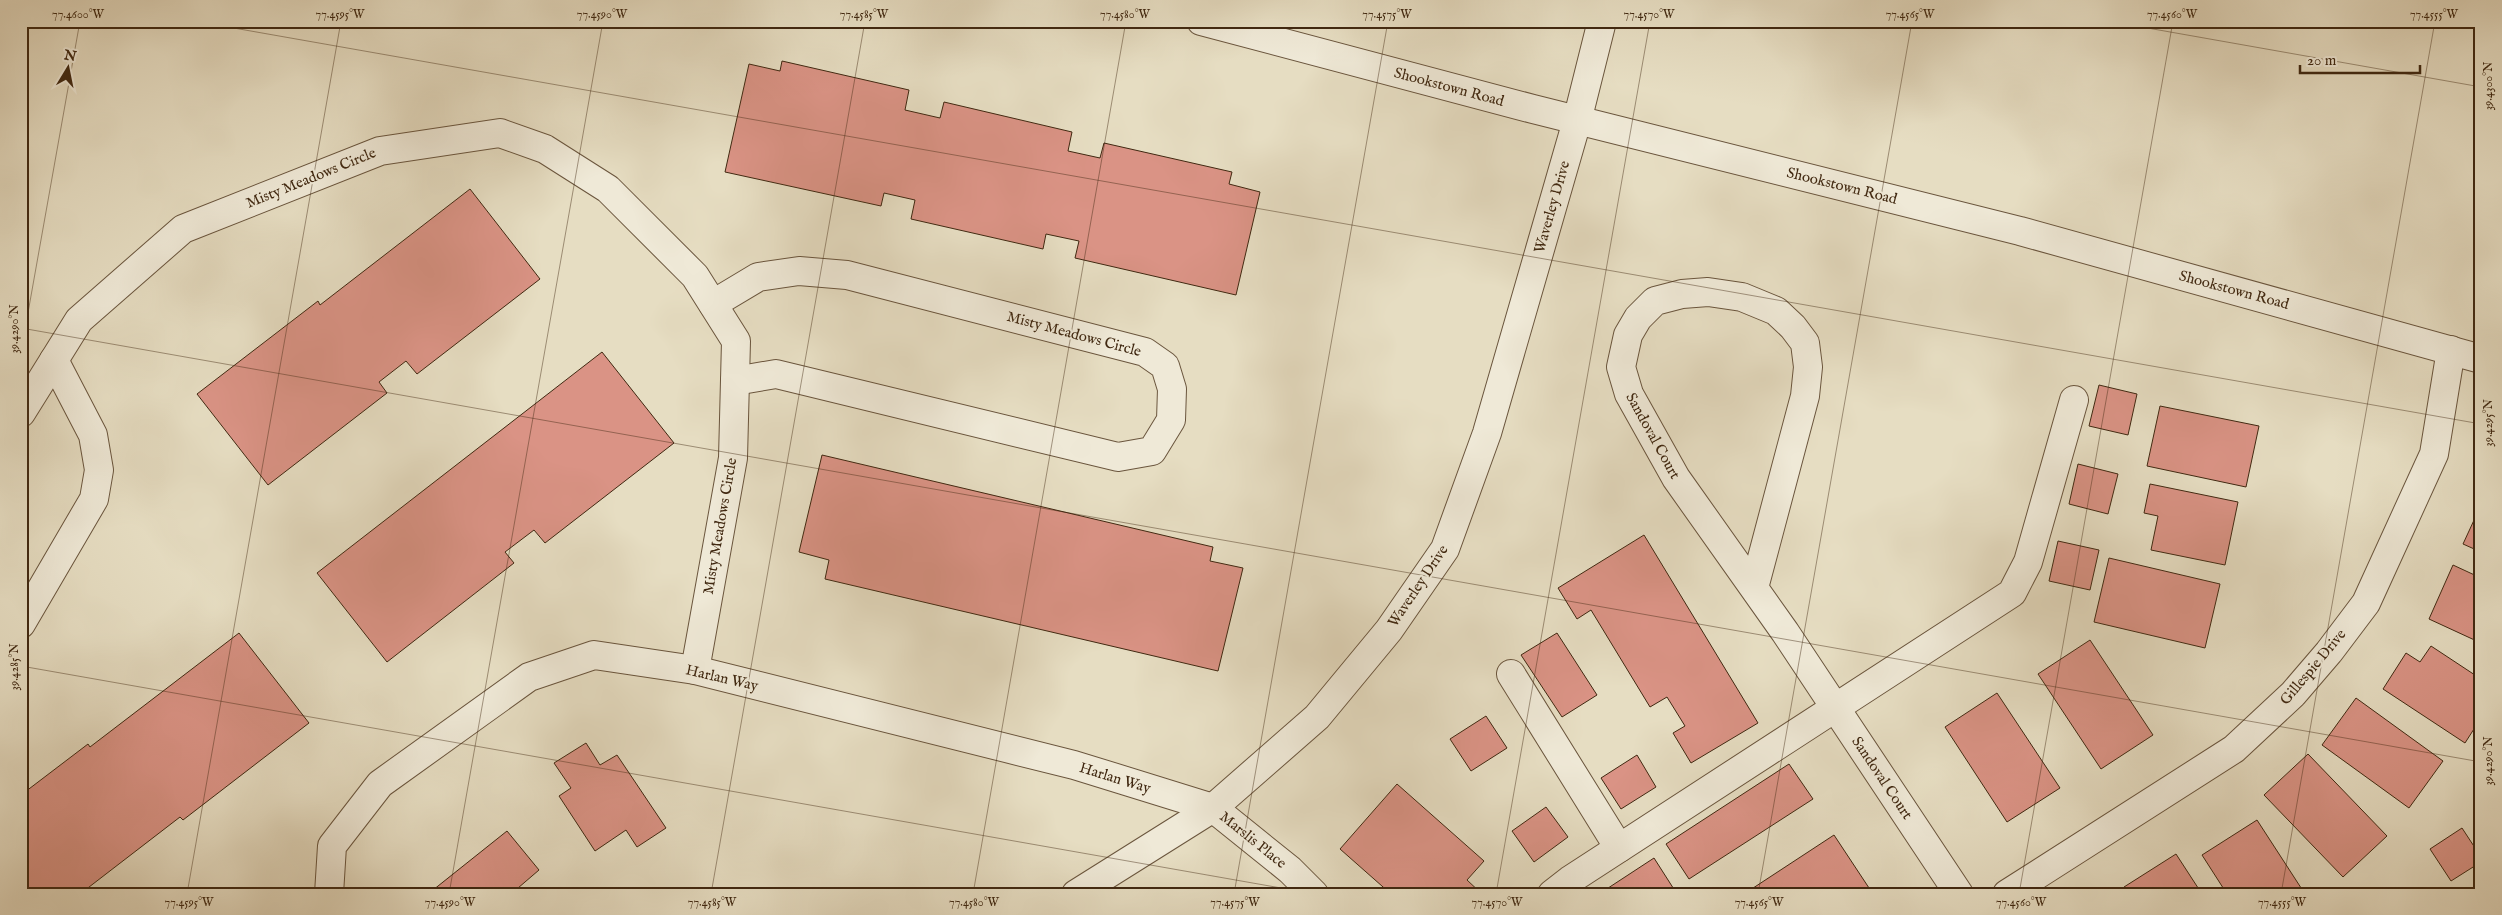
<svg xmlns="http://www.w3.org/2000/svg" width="2502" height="915" viewBox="0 0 2502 915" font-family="'IM FELL English',serif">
<rect width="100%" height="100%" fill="#e6ddc2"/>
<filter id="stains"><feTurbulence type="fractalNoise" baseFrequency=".004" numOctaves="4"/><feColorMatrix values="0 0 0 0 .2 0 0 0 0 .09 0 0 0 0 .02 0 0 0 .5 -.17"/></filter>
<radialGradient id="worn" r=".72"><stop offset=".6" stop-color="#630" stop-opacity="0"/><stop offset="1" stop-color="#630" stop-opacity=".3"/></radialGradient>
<!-- building -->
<g fill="#da9385" stroke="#402811">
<polygon points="782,61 909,90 905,110 940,118 944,102 1072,132 1068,151 1100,158 1104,143 1232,172 1229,184 1260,192 1236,295 1075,258 1079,241 1046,234 1043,249 911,219 915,200 884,193 881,206 725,172 749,64 780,71"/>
<polygon points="470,189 540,279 417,374 406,361 379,382 387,393 268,485 197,394 318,301 320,305"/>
<polygon points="602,352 674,443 545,543 534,530 505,552 514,563 387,662 317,573"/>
<polygon points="2099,385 2137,394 2128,435 2089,426"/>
<polygon points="2160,406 2259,426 2246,487 2147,466"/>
<polygon points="822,455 1213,547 1210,561 1243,568 1218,671 825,579 829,560 799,552"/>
<polygon points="2078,464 2118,474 2108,514 2069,504"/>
<polygon points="2150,484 2238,502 2225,565 2151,550 2158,516 2144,513"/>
<polygon points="2481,505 2481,552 2463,544"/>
<polygon points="1644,535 1758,723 1691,763 1673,733 1685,726 1667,697 1650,707 1591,610 1577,619 1558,588"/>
<polygon points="2058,541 2099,550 2090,590 2049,581"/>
<polygon points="2109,558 2220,584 2205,648 2094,622"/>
<polygon points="2453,565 2481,578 2481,643 2429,619"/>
<polygon points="239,633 309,723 183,820 180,817 80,894 21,894 21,795 88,744 90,747"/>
<polygon points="1557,633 1597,695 1562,717 1521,655"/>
<polygon points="2090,640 2153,735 2101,769 2038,674"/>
<polygon points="2431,646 2481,679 2481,718 2465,743 2383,689 2406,653 2420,662"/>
<polygon points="1997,693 2060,788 2007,822 1945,727"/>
<polygon points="2356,698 2443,761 2409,808 2322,745"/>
<polygon points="1486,716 1507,748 1471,771 1450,739"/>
<polygon points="586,743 600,765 617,755 666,828 637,847 626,830 595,851 559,796 571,788 554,763"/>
<polygon points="2308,754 2387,836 2343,877 2264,795"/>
<polygon points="1637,755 1656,787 1621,809 1601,778"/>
<polygon points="1789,764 1813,799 1689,879 1666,844"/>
<polygon points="1397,784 1484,861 1467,880 1482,894 1391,894 1340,849"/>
<polygon points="1546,807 1568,837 1534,862 1512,831"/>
<polygon points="2257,820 2305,894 2227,894 2202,855"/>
<polygon points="2462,828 2481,857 2481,862 2451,881 2430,849"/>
<polygon points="507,831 539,870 511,894 428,894"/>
<polygon points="1834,835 1873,894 1744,894"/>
<polygon points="2176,854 2202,894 2129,894 2124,887"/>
<polygon points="1654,858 1677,894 1599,894"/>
</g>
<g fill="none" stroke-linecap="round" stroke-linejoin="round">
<defs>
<g id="minor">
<polyline points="1201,21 1533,109 2020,231 2481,359"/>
<polyline points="713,304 758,277 799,271 847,275 1145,352 1165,366 1172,389 1171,420 1152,451 1118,457 776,374 735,381"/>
<polyline points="21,413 79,320 183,229 380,151 500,133 545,149 608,189 695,276 736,341 733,458 695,670"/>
<polyline points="1754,588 1805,396 1808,367 1805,343 1793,327 1776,311 1742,297 1708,292 1682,294 1655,301 1638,318 1628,335 1621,367 1629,394 1676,478 1785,632 1959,894"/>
<polyline points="21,624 94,499 99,470 93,435 54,360"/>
<polyline points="1511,674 1619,848"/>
<polyline points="329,894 332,846 380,784 529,677 594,655 695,670 1074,765 1213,808 1290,870 1314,894"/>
<polyline points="1076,894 1213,808 1317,717 1389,630 1445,549 1487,433 1577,121 1602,21"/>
<polyline points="1552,894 1570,880 2012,593 2028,562 2074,400"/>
<polyline points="2007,894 2234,749 2293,694 2329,652 2366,603 2434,454 2451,350"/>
</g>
</defs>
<!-- minor casing -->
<use href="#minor" stroke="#6a553d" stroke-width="30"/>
<!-- minor -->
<use href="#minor" stroke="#efe9d7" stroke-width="28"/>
</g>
<!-- ticks -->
<path fill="none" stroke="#402811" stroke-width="1" stroke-opacity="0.45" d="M194 21 2481 424M2108 21 2481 87M21 328 2481 762M21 352 80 21M21 666 1315 894M187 894 341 21M449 894 603 21M711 894 865 21M973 894 1126 21M1234 894 1388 21M1496 894 1650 21M1758 894 1912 21M2019 894 2173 21M2281 894 2435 21"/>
<g text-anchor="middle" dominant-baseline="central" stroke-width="4" stroke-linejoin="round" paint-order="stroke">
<!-- street labels -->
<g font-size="15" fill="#402811" stroke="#efe9d7">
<text transform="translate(1449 87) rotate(15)">Shookstown Road</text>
<text transform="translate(311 178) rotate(-22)">Misty Meadows Circle</text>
<text transform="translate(1842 186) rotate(14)">Shookstown Road</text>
<text transform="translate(1552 207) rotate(-74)">Waverley Drive</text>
<text transform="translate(2234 290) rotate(15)">Shookstown Road</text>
<text transform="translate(1074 334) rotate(15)">Misty Meadows Circle</text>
<text transform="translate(1653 436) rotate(61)">Sandoval Court</text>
<text transform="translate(720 526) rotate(-80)">Misty Meadows Circle</text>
<text transform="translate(1418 586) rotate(-56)">Waverley Drive</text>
<text transform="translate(2313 667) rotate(-50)">Gillespie Drive</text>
<text transform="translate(722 678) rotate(13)">Harlan Way</text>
<text transform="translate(1115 778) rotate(17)">Harlan Way</text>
<text transform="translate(1882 778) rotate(56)">Sandoval Court</text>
<text transform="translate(1253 840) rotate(39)">Marslis Place</text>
</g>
</g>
<!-- margin -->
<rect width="2502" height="915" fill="none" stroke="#e6ddc2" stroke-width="55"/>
<!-- north arrow -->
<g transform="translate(68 68) rotate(10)" stroke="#efe9d7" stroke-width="4" paint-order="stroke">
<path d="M0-4L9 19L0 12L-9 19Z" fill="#402811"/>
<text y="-8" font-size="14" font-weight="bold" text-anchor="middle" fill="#402811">N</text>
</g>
<!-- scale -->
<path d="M2300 65v8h120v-8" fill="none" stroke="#402811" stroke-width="2.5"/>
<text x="2307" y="65" font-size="15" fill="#402811" stroke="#efe9d7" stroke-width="4" paint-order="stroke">20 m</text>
<rect x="28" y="28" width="2446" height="860" fill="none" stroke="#402811" stroke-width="2"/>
<g font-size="12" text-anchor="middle" fill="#402811">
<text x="78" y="18">77.4600°W</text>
<text x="340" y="18">77.4595°W</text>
<text x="602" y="18">77.4590°W</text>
<text x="864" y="18">77.4585°W</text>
<text x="1125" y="18">77.4580°W</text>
<text x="1387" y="18">77.4575°W</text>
<text x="1649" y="18">77.4570°W</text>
<text x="1910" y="18">77.4565°W</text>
<text x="2172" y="18">77.4560°W</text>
<text x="2434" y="18">77.4555°W</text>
<text transform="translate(2488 86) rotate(-90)" y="4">39.4300°N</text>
<text transform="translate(14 329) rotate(-90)" y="4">39.4290°N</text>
<text transform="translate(2488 423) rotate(-90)" y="4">39.4295°N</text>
<text transform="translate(14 667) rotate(-90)" y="4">39.4285°N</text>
<text transform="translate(2488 761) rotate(-90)" y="4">39.4290°N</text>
<text x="189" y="906">77.4595°W</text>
<text x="450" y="906">77.4590°W</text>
<text x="712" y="906">77.4585°W</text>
<text x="974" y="906">77.4580°W</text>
<text x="1235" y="906">77.4575°W</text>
<text x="1497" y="906">77.4570°W</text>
<text x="1759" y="906">77.4565°W</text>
<text x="2021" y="906">77.4560°W</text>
<text x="2282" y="906">77.4555°W</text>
</g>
<rect width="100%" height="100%" filter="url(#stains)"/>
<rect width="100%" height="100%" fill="url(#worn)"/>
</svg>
